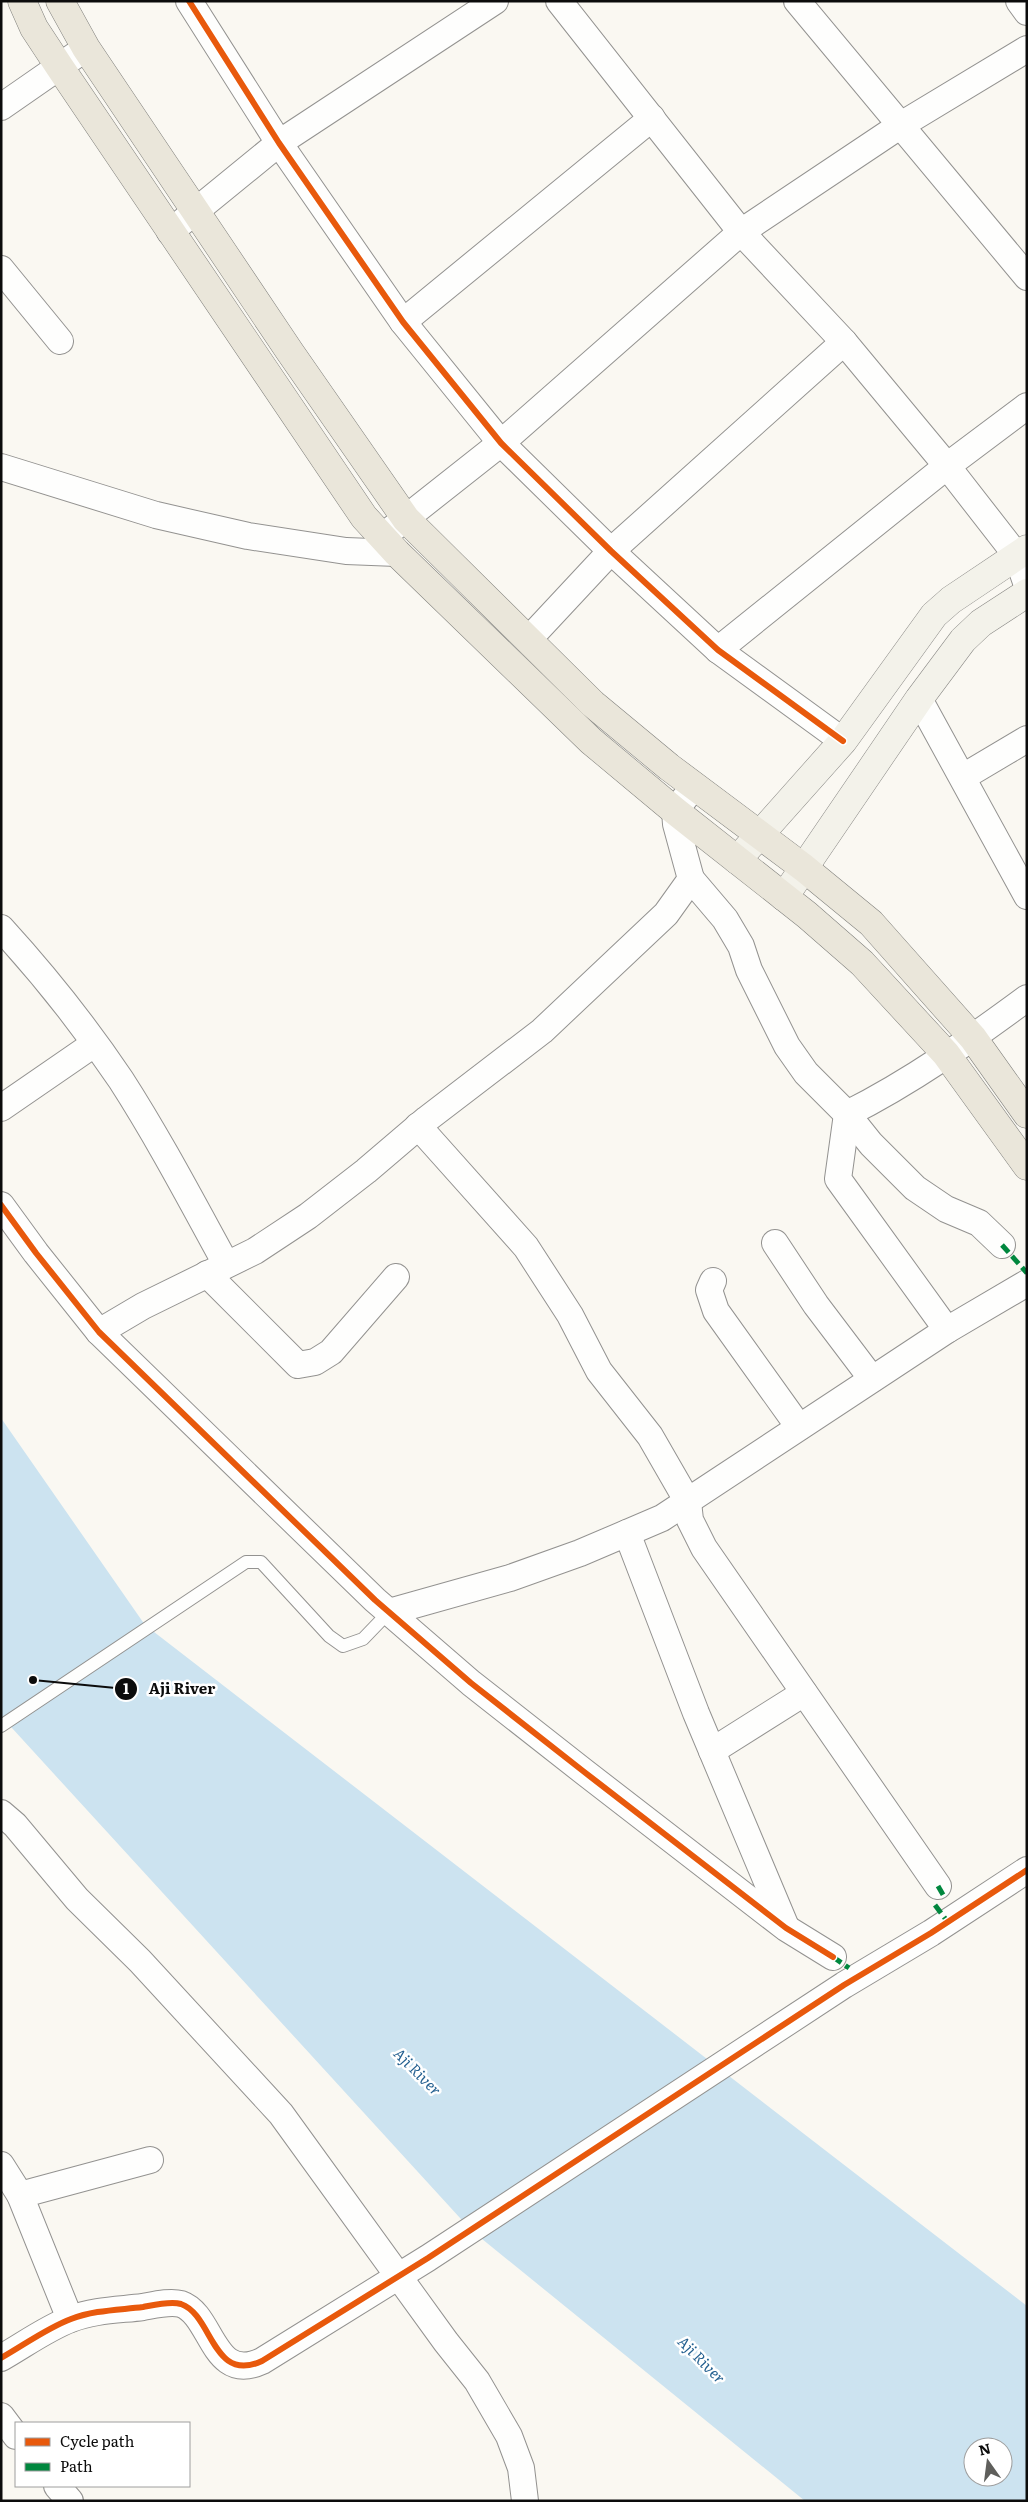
<svg xmlns="http://www.w3.org/2000/svg" width="1028" height="2502" viewBox="0 0 1028 2502" font-family="Literata,serif">
<rect width="100%" height="100%" fill="#faf8f2"/>
<!-- water -->
<path fill="#cce3f0" fill-rule="evenodd" d="M1 1418 145 1625 1027 2306V2501H805L471 2230 1 1716ZM973 2447H1003V2477H973Z"/>
<g fill="none" stroke-linecap="round" stroke-linejoin="round">
<defs>
<polyline id="lane" points="1,1726 246,1562 261,1562 329,1636 343,1646 363,1639 389,1612"/>
<g id="street">
<polyline points="189,1 279,143 403,322 501,443 611,551 718,650 843,741"/>
<polyline points="559,1 741,232 844,342 947,466 1017,556 1027,585"/>
<polyline points="797,1 1027,277"/>
<polyline points="1019,1 1027,12"/>
<polyline points="1,107 86,48"/>
<polyline points="170,232 279,143 495,1"/>
<polyline points="1,269 60,341"/>
<polyline points="403,322 652,118"/>
<polyline points="1,467 156,515 248,536 346,551 397,553"/>
<polyline points="382,537 501,443 741,232 901,125 1027,49"/>
<polyline points="528,640 611,551 844,342"/>
<polyline points="718,650 947,466 1027,406"/>
<polyline points="919,699 1027,896"/>
<polyline points="963,777 1027,739"/>
<path d="M691 879 725 919 741 946 749 970 787 1046 806 1073 847 1114C911 1082 970 1040 1027 998"/>
<path d="M1 928C43 974 86 1028 121 1080 159 1139 192 1202 226 1264"/>
<polyline points="1,1108 94,1044"/>
<polyline points="847,1114 838,1179 947,1330"/>
<polyline points="847,1114 871,1144 915,1188 946,1209 979,1223 1002,1245"/>
<polyline points="418,1126 526,1247 570,1315 599,1371 650,1436 688,1502 690,1520 704,1548 938,1886"/>
<polyline points="1,1205 36,1253 99,1332 375,1600 471,1683 583,1771 786,1928 833,1957"/>
<polyline points="775,1243 816,1305 872,1379"/>
<polyline points="207,1274 298,1365 315,1362 331,1352 396,1277"/>
<polyline points="713,1281 709,1290 716,1311 799,1427"/>
<polyline points="99,1332 143,1306 255,1251 308,1216 366,1171 427,1119 542,1031 666,914 691,879 676,824 675,811 694,786"/>
<polyline points="627,1533 696,1713 786,1927"/>
<polyline points="389,1612 510,1578 580,1553 662,1518 947,1330 1027,1283"/>
<polyline points="712,1751 804,1693"/>
<polyline points="1,1813 15,1825 77,1899 140,1961 281,2114 446,2342 477,2381 509,2436 521,2468 525,2501"/>
<polyline points="1,2165 20,2195 70,2319"/>
<polyline points="20,2195 150,2160"/>
<path d="M1 2358C24 2345 47 2328 71 2319 94 2310 119 2310 143 2307 154 2305 170 2301 181 2304 213 2315 212 2384 262 2361L428 2258 844 1985 931 1933 1027 1870"/>
<polyline points="1,2416 16,2436"/>
<polyline points="57,2486 70,2501"/>
</g>
<g id="secondary">
<polyline points="737,860 843,741 934,615 951,600 1027,549"/>
<polyline points="784,897 919,699 963,640 981,623 1027,593"/>
</g>
<g id="primary">
<polyline points="22,1 34,28 59,66 364,517 397,553 591,741 675,811 807,915 862,963 946,1054 1027,1166"/>
<polyline points="60,1 86,48 290,352 406,519 593,704 669,767 804,868 871,923 973,1038 1027,1114"/>
</g>
</defs>
<!-- lane casing -->
<use href="#lane" stroke="#939290" stroke-width="14"/>
<!-- street casing -->
<use href="#street" stroke="#939290" stroke-width="28"/>
<!-- secondary casing -->
<use href="#secondary" stroke="#8a8986" stroke-width="29"/>
<!-- primary casing -->
<use href="#primary" stroke="#80807d" stroke-width="29"/>
<!-- lane -->
<use href="#lane" stroke="#fefefd" stroke-width="12"/>
<!-- street -->
<use href="#street" stroke="#fefefd" stroke-width="26"/>
<!-- secondary -->
<use href="#secondary" stroke="#f3f2ea" stroke-width="28"/>
<!-- primary -->
<use href="#primary" stroke="#eae6da" stroke-width="28"/>
<!-- quiet -->
<g stroke="#00873e" stroke-width="5" stroke-dasharray="10 5" stroke-linecap="butt">
<polyline points="1002,1245 1027,1273"/>
<polyline points="938,1886 945,1898"/>
<polyline points="935,1905 947,1921"/>
<polyline points="833,1957 849,1968"/>
</g>
<defs>
<g id="cycleway">
<polyline points="189,1 279,143 403,322 501,443 611,551 718,650 843,741"/>
<polyline points="1,1205 36,1253 99,1332 375,1600 471,1683 583,1771 786,1928 833,1957"/>
<path d="M1 2358C24 2345 47 2328 71 2319 94 2310 119 2310 143 2307 154 2305 170 2301 181 2304 213 2315 212 2384 262 2361L428 2258 844 1985 931 1933 1027 1870"/>
</g>
</defs>
<!-- cycleway casing -->
<use href="#cycleway" stroke="#fff" stroke-width="9"/>
<!-- cycleway -->
<use href="#cycleway" stroke="#e8590c" stroke-width="6"/>
</g>
<g text-anchor="middle" dominant-baseline="central" stroke-width="5" stroke-linejoin="round" paint-order="stroke">
<!-- water labels -->
<g font-size="15" font-style="italic" fill="#246090" stroke="#fff">
<text transform="translate(418 2071) rotate(45)">Aji River</text>
<text transform="translate(702 2359) rotate(45)">Aji River</text>
</g>
</g>
<!-- callouts -->
<path fill="none" stroke="#0c0c0c" stroke-width="2" d="M33 1680L126 1689"/>
<g fill="#0c0c0c" stroke="#fff" stroke-width="2">
<circle cx="33" cy="1680" r="5"/>
<circle cx="126" cy="1689" r="12"/>
</g>
<g font-size="15" text-anchor="middle" font-weight="bold" fill="#fff">
<text x="126" y="1694">1</text>
</g>
<g font-size="15" text-anchor="middle" font-weight="bold" fill="#0c0c0c" stroke="#fff" stroke-width="5" stroke-linejoin="round" paint-order="stroke">
<text x="182" y="1694">Aji River</text>
</g>
<!-- border -->
<rect width="1028" height="2502" fill="none" stroke="#0c0c0c" stroke-width="5"/>
<!-- legend -->
<rect x="15" y="2422" width="175" height="65" fill="#ffffff" stroke="#9e9e9e"/>
<rect x="25" y="2438" width="25" height="8" fill="#e8590c" stroke="#9e9e9e"/>
<text x="60" y="2447" font-size="15" fill="#0c0c0c">Cycle path</text>
<rect x="25" y="2463" width="25" height="8" fill="#00873e" stroke="#9e9e9e"/>
<text x="60" y="2472" font-size="15" fill="#0c0c0c">Path</text>
<!-- north arrow -->
<g transform="translate(988 2462) rotate(346)"><circle r="24" fill="#ffffff" stroke="#9e9e9e"/>
<path d="M0-4L9 19L0 12L-9 19Z" fill="#5f5f5c"/>
<text y="-8" font-size="14" font-weight="bold" text-anchor="middle" fill="#0c0c0c">N</text>
</g>
</svg>
